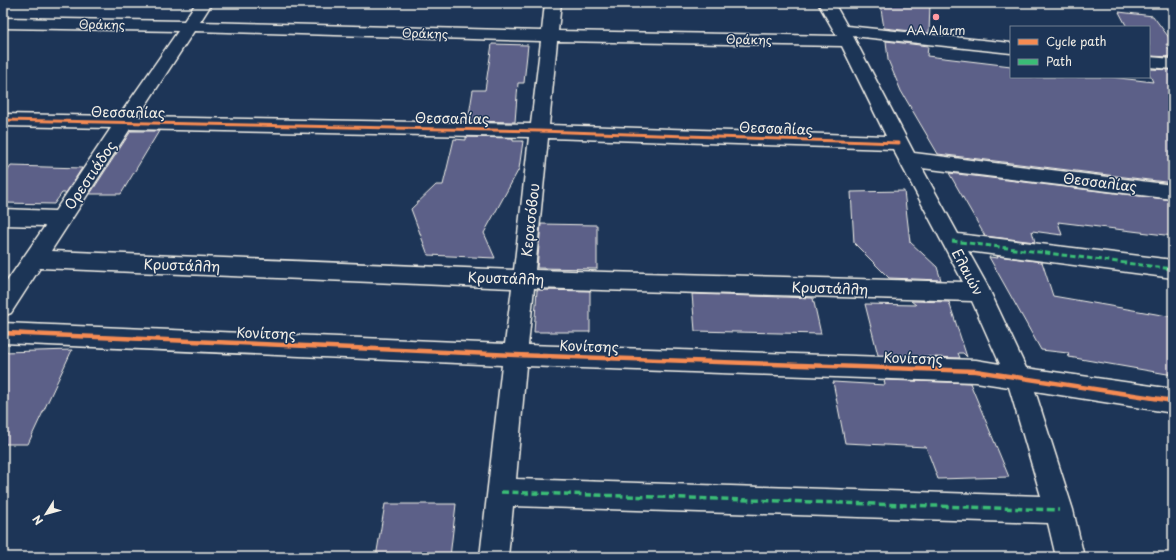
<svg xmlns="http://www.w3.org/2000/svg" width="1176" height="560" viewBox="0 0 1176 560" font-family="'Playpen Sans',sans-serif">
<rect width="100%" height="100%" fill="#1d3557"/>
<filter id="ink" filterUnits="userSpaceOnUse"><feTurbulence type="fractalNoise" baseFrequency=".025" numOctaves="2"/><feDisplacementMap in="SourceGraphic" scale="8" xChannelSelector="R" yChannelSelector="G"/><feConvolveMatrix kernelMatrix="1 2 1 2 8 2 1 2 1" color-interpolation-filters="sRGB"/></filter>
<g filter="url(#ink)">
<!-- building -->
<g fill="#5b6188" stroke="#f4f1e8">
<polygon points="880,3 930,3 929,33 884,28"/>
<polygon points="1119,12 1153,16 1173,43 1173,45 1166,44 1173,57 1149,56 1149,27 1127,27"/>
<polygon points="886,41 928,46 927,56 1011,66 1011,77 1111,77 1153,82 1149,73 1149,69 1173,70 1173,183 938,154 901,91 888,60"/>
<polygon points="492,44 528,45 524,83 518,83 515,122 468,121 473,90 485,90"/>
<polygon points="131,131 159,131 121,194 90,194"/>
<polygon points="466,137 513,138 513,141 523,141 519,169 484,233 495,258 428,255 411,209 436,185 443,185 454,139 466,140"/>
<polygon points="11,166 82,168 66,193 62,193 54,204 3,203 3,177"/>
<polygon points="949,173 1173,200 1173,236 1058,222 1062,235 1032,231 1035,242 985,236"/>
<polygon points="904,191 910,242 937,267 941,280 889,278 854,243 851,192"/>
<polygon points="541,224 597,225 597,269 537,268"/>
<polygon points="997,256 1042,262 1053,296 1173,317 1173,375 1069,357 1068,353 1041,350 989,257 998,258"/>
<polygon points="537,290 590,291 590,332 534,332"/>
<polygon points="692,294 813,298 821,334 695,331"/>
<polygon points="911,301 949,302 967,357 963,353 958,353 960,358 878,355 865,304 916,305"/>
<polygon points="72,350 28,444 3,444 3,352"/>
<polygon points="884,380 970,383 1009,477 938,479 926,447 845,443 833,382 885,385"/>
<polygon points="385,504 456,504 450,557 376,557"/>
</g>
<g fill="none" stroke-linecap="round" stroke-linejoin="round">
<defs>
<g id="minor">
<path d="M196 3H212L200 22 542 31 545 3H561L558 31 837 36 818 3H834L847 26 1011 43V53L853 36 914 153 1173 185V199L922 168 958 234 1173 260V278L968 251 987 285 1026 368 1173 389V413L1035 391 1073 510 1084 557H1056L1048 523 513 506 508 557H480L502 365 3 343V323L505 344 512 288 40 268 11 313 3 316V287L45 226 3 225V209L55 211 111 128 3 126V114L119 116 178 31 3 28V18L184 21ZM194 31 541 41 531 124 138 117ZM557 41 842 46 886 136 549 125ZM130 129 529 137 514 270 51 251ZM548 138 893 149 963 282 535 270ZM534 288 972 301 1000 364 976 360 528 345ZM526 366 976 382 1009 387 1041 496 516 479Z"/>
<polygon points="1149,57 1173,59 1173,69 1149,67"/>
</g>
</defs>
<!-- minor casing -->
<use href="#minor" stroke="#f4f1e8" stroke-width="3"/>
<!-- minor -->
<use href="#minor" fill="#1d3557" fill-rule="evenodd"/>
<!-- quiet-far1 -->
<polyline stroke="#3abd76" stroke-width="3" stroke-dasharray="5.5 3" stroke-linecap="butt" points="952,241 1173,269"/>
<!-- quiet -->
<polyline stroke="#3abd76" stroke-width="3.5" stroke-dasharray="7 3.5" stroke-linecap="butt" points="501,492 1059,510"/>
<defs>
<polyline id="cycleway-far2" points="3,120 539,131 899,143"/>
<polyline id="cycleway-far1" points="3,333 26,334"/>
<polyline id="cycleway" points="3,333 515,355 976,371 1173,401"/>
</defs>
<!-- cycleway-far2 casing -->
<use href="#cycleway-far2" stroke="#1d3557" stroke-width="5"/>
<!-- cycleway-far1 casing -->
<use href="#cycleway-far1" stroke="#1d3557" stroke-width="6"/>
<!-- cycleway casing -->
<use href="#cycleway" stroke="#1d3557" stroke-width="7"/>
<!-- cycleway-far2 -->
<use href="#cycleway-far2" stroke="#f68b52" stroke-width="3"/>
<!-- cycleway-far1 -->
<use href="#cycleway-far1" stroke="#f68b52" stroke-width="4"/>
<!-- cycleway -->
<use href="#cycleway" stroke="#f68b52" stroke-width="4.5"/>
</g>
</g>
<!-- markers -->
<circle fill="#ff9aa2" stroke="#1d3557" stroke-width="1.5" cx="936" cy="17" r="4"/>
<g text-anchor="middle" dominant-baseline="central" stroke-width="3" stroke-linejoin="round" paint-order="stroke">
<!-- far-street labels -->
<g font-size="12" fill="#f4f1e8" stroke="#1d3557">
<text transform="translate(102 24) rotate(1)">Θράκης</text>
<text transform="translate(425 33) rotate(2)">Θράκης</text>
<text transform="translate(749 39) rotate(1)">Θράκης</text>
</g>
<!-- far-poi labels -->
<g font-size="12" fill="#f4f1e8" stroke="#1d3557">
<text x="936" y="30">AA Alarm</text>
</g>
<!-- street labels -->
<g font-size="14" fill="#f4f1e8" stroke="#1d3557">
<text transform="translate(128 112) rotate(1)">Θεσσαλίας</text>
<text transform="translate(452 118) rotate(1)">Θεσσαλίας</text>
<text transform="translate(776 128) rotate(2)">Θεσσαλίας</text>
<text transform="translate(90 175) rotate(-56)">Ορεστιάδος</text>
<text transform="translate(1100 182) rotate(7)">Θεσσαλίας</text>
<text transform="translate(530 220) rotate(-84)">Κερασόβου</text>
<text transform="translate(182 265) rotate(2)">Κρυστάλλη</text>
<text transform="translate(968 272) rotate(62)">Ελαιών</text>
<text transform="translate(506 278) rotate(2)">Κρυστάλλη</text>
<text transform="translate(830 288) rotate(2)">Κρυστάλλη</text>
<text transform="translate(266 333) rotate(2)">Κονίτσης</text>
<text transform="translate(589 346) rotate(2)">Κονίτσης</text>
<text transform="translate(913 358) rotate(2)">Κονίτσης</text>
</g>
</g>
<!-- margin -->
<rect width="1176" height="560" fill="none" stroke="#1d3557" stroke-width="16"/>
<rect x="8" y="8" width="1160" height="544" fill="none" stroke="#f4f1e8" stroke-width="1.5" filter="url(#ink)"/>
<!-- legend -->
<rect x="1010" y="26" width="140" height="52" fill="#1d3557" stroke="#738091"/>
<rect x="1018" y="39" width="20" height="6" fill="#f68b52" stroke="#738091"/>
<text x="1046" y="46" font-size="12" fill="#f4f1e8">Cycle path</text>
<rect x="1018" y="59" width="20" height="6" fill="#3abd76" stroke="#738091"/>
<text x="1046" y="66" font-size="12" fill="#f4f1e8">Path</text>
<!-- north arrow -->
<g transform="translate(46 514) rotate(233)" stroke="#1d3557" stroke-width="3" paint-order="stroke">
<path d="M0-3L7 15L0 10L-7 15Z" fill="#f4f1e8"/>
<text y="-6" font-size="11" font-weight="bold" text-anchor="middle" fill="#f4f1e8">N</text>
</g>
</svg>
